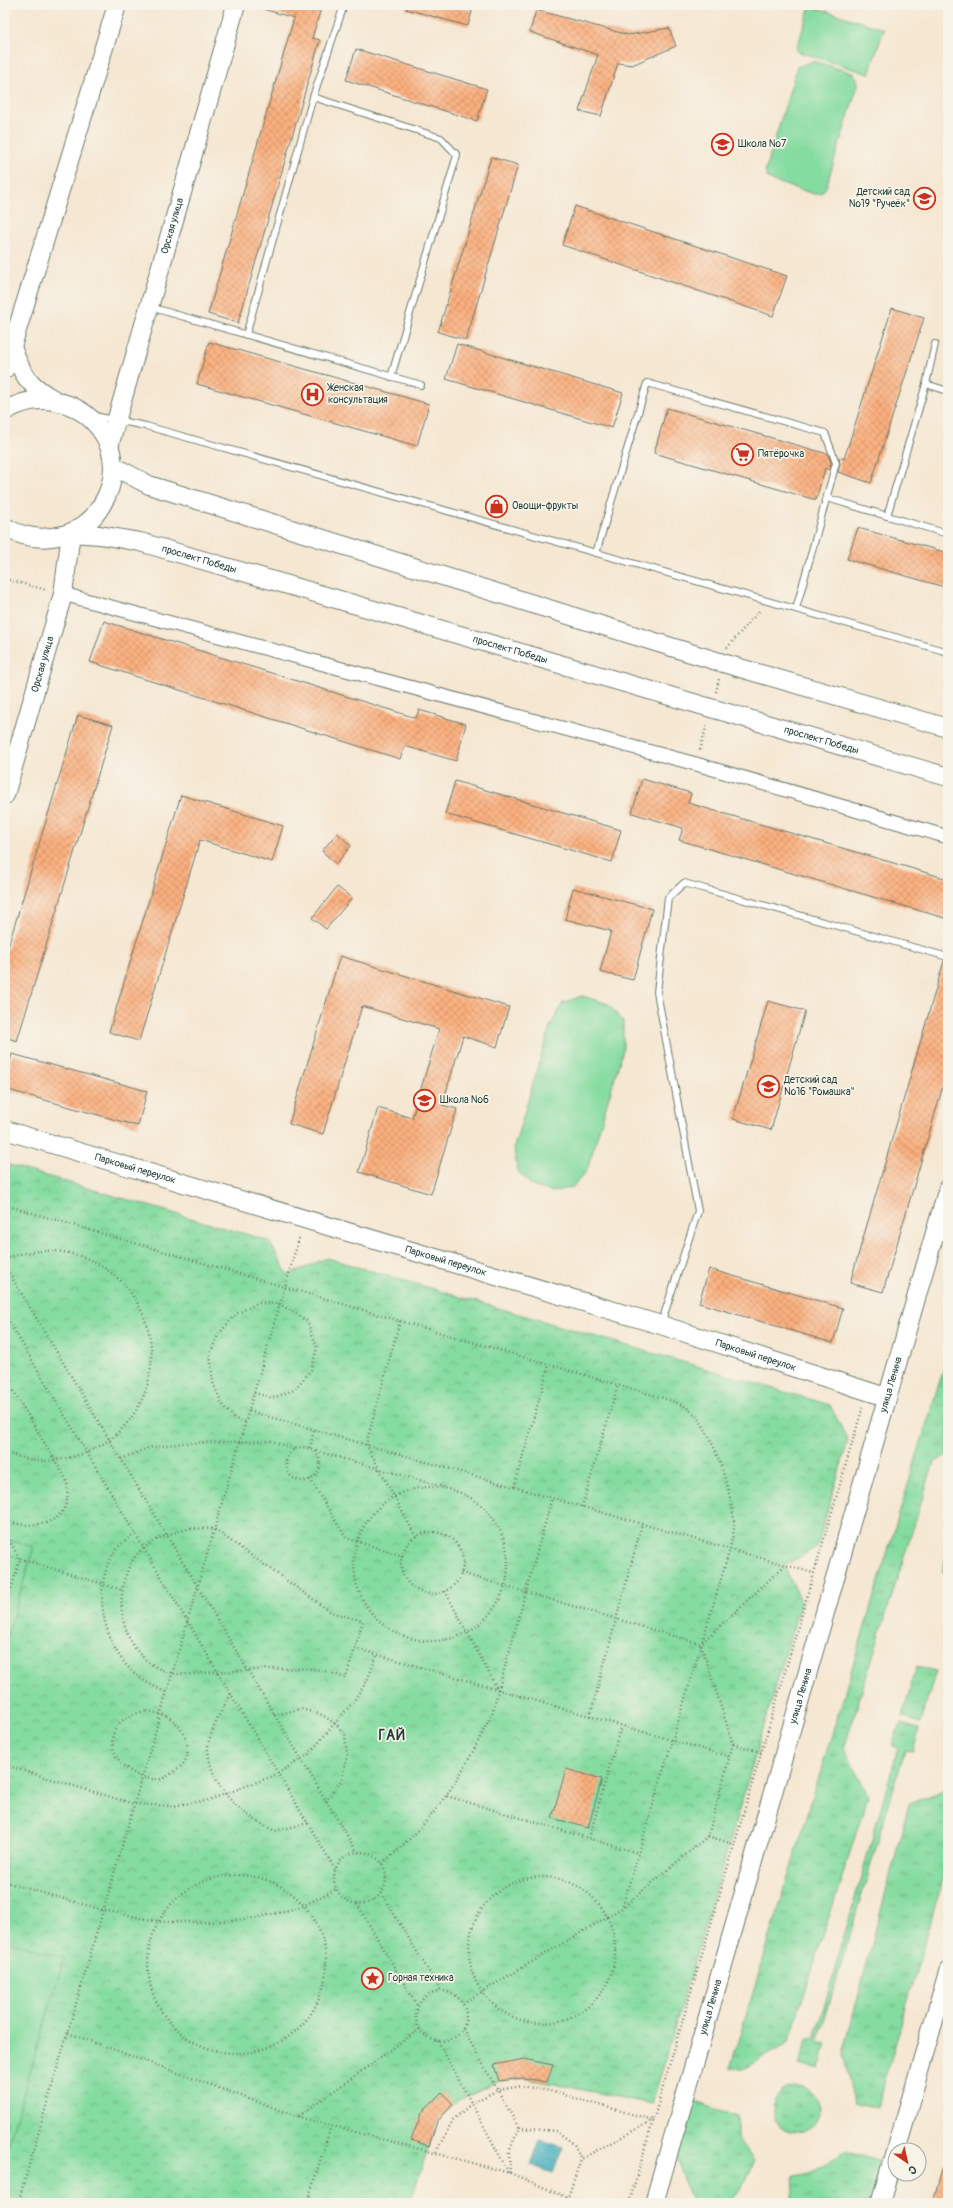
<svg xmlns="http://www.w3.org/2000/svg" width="953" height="2208" viewBox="0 0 953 2208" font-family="Pangolin,sans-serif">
<defs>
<pattern id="grass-tufts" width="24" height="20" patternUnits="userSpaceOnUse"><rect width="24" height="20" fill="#85dca0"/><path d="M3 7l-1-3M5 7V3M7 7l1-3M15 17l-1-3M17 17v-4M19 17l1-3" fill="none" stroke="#6cb483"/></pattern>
<pattern id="park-crowns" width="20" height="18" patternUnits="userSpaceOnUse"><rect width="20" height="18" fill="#85dca0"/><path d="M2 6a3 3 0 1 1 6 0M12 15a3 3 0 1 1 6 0" fill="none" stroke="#6cb483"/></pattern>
<pattern id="water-ripples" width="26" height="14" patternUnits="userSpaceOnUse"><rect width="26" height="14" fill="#3dacba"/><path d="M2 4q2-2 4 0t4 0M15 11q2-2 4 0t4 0" fill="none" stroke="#338d98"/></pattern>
<pattern id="building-cross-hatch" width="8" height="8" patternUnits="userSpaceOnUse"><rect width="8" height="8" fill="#fcb07f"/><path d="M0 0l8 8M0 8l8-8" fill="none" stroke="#cb9069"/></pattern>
</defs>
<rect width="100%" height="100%" fill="#f7f3e8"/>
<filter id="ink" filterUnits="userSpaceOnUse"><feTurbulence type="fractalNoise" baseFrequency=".025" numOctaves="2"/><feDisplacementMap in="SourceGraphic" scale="8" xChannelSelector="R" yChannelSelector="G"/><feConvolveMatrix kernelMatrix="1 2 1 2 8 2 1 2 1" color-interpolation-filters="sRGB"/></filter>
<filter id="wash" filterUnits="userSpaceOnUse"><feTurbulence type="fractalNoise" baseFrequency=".012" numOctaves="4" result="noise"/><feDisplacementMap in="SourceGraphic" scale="16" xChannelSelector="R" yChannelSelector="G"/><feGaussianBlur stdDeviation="0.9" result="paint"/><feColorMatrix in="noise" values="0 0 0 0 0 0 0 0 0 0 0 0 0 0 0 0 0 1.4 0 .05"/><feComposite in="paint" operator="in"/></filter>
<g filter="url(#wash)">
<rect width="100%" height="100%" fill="#f5e7d2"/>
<!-- grass -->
<g fill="url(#grass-tufts)" stroke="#528c6a">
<polygon points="948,1354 948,1455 934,1462 844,1748 868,1796 789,2042 745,2068 730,2068"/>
<polygon points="948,1552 948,1573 942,1572"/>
<polygon points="917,1666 936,1671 920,1723 902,1716"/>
<polygon points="900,1724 919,1729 913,1751 905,1750 818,2042 826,2044 819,2069 798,2064 808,2037 815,2038 898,1748 892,1745"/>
<polygon points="948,1788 948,1861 877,2108 854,2102 843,2054 909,1804"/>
<circle cx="796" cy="2110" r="23"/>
<path d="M695 2102 737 2116V2138L754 2161C735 2203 739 2203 691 2203L677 2158Z"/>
<path d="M845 2150 882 2163 872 2203H791L795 2176C816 2173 829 2164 845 2150Z"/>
</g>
<!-- park -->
<polygon fill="url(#park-crowns)" stroke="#528c6a" points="5,1164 269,1241 288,1275 327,1258 830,1405 848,1441 817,1547 784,1566 801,1601 652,2104 524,2078 499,2081 453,2104 437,2122 410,2203 5,2203"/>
<!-- pitch -->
<g fill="#85dca0" stroke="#528c6a">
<polygon points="810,6 884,29 869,74 796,51"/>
<polygon points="813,61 853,73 857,78 858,85 826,187 821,193 814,194 773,181 767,177 765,172 797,67"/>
<polygon points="582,996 608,1004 623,1021 623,1050 587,1170 573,1187 552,1192 532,1186 517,1170 514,1147 550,1027 563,1003"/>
<polygon points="5,1539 34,1547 5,1643"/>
<polygon points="5,1940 64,1958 5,2155"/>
</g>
<!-- water -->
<polygon fill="url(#water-ripples)" stroke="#2e7477" points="539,2139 563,2147 553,2173 530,2165"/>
<g id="blocks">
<!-- building -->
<g fill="url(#building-cross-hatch)">
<polygon points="264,5 322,5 312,38 320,40 238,323 208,314 294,18 263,9"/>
<polygon points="407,5 449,5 472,11 468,26 406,9"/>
<polygon points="536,10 629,35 669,28 676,46 632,65 618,63 601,116 579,111 598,55 530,32"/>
<polygon points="356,49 487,89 477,121 346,80"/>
<polygon points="491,157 518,165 466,340 438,332"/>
<polygon points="575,206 787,276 773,316 562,245"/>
<polygon points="892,308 924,318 871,483 838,472 840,464 839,457 844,459"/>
<polygon points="209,342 429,404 417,446 197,384"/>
<polygon points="457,344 623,393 612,428 446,379"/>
<polygon points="667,408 828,454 831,463 829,470 825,468 816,500 654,453"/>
<polygon points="858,528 948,553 948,588 847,559"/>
<polygon points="104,621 416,718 419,710 466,724 456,761 405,746 400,759 90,662"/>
<polygon points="78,715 113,725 17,1041 5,1037 5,957"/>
<polygon points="642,779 691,793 688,803 948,879 948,919 679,840 683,828 632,813"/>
<polygon points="455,781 621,830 612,862 445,814"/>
<polygon points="181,795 283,826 272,862 200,840 139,1041 109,1032"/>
<polygon points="337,833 351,846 336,864 322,851"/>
<polygon points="337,887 352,898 326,929 312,918"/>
<polygon points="573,888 652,909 633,980 600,972 611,931 565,919"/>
<polygon points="340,956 509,1007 497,1047 463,1036 442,1105 457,1109 431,1194 359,1172 378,1108 412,1118 439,1029 362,1006 323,1134 289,1124"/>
<polygon points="944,961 948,961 948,1069 883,1292 850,1283"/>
<polygon points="768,1001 805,1011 771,1130 733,1119"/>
<polygon points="12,1054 147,1091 138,1126 5,1089 5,1079"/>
<polygon points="709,1269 843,1308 833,1343 699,1303"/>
<polygon points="566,1769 602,1779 588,1828 552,1818"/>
<polygon points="524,2059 553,2065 547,2082 524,2078 499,2081 494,2065"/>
<polygon points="442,2092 453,2104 437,2122 429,2146 411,2140 422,2112"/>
<polygon points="944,2162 948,2163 948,2203 933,2203"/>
</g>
</g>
</g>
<g filter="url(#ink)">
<use href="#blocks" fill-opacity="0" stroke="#6a786b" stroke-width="1"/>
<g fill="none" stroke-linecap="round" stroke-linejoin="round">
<defs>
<g id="lane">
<polyline points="313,97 344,5"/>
<polyline points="150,307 421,385"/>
<polyline points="246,335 313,97 441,138 457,155 391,377"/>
<polyline points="926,384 935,344"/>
<polyline points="94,416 146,426 948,652"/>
<polyline points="827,498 948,534"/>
<polyline points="887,516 926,384 948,391"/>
<polyline points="596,553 647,383 825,433 836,463 796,609"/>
<polyline points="661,1324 698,1211 657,992 668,898 684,883 948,957"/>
</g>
<polyline id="street" points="63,594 696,764 948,837"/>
<g id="secondary">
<path d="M12 347C22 375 29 386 55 400"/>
<polyline points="5,369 117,5"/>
<path d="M5 411C69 373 142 442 101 506 93 520 79 531 63 535 43 540 23 538 5 527"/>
<path id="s1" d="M109 446 236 5"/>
<polyline points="113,466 149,485 723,663 948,728"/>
<path id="s2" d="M5 795 63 594 71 533 100 535 140 542 948 777"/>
<path id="s3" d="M5 1130 661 1325 886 1397"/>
<polyline points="896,2150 948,1972"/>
<path id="s4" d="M654 2203 948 1188"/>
<polyline points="880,2203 895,2152"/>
</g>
</defs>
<!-- lane casing -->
<use href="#lane" stroke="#6a786b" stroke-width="8"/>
<!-- street casing -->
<use href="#street" stroke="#6a786b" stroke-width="15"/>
<!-- secondary casing -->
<use href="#secondary" stroke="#6a786b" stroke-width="20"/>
<!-- path -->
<g stroke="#6a786b" stroke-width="2.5" stroke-dasharray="1 3" stroke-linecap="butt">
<polyline points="5,579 47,590"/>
<polyline points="727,648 759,611"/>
<polyline points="716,692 719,679"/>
<polyline points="700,750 707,724"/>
<path d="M5 1205 670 1400C675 1403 682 1404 687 1408 711 1422 732 1494 734 1522 735 1530 731 1541 730 1549L622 1908"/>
<path d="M5 1259C32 1248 61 1248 88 1259 175 1298 172 1421 82 1454 67 1459 47 1463 31 1460 22 1458 14 1455 5 1452"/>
<polyline points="5,1266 357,1852"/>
<polyline points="5,1315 335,1869"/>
<polyline points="400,1321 366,1444 416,1537"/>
<path d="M5 1377 66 1479C76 1523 39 1531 5 1521"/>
<polyline points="249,1411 813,1573"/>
<polyline points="245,1422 235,1419 222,1404 213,1383 210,1354 218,1335 236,1314 258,1303 280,1304 307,1321 317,1348 311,1370 294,1390 273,1398 254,1393"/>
<circle cx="303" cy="1464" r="17"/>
<polyline points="310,1448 314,1429"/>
<polyline points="316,1451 444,1487"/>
<polyline points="121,1459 148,1448 183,1443 272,1441 294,1449"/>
<polyline points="310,1479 346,1538 403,1556"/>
<polyline points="514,1487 549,1365"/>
<circle cx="431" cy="1564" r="77"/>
<polyline points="582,1507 618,1385"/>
<path d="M191 1528 214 1529 331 1612 363 1621 346 1678C336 1675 325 1670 314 1669 281 1667 247 1671 214 1672 201 1673 184 1676 171 1673 126 1661 111 1608 129 1567 139 1543 167 1534 191 1528Z"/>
<circle cx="432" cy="1563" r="31"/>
<polyline points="5,1533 20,1559 5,1609"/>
<path d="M135 1533C129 1538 121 1543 117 1549 88 1586 104 1652 140 1678 148 1684 158 1688 167 1693"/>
<polyline points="5,1554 122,1590"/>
<polyline points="461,1573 701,1644"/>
<polyline points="445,1591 498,1690"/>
<polyline points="355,1648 730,1757"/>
<path d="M231 1694C224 1706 207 1736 208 1750 212 1791 241 1814 275 1831L308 1823"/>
<path d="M147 1711C154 1713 162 1713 168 1717 184 1726 197 1754 179 1768 175 1771 166 1778 161 1779 125 1784 90 1736 130 1716 135 1713 142 1712 147 1711Z"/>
<polyline points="274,1715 301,1709 322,1715 336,1724 345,1734 347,1755 342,1779 326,1801"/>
<polyline points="590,1716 642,1524"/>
<polyline points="733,1744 761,1752"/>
<polyline points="5,1765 134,1804 172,1806 209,1800 273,1776 308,1755 353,1702 367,1681 377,1655"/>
<polyline points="447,1796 638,1853"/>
<polyline points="708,1836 733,1844"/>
<polyline points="589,1838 621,1726"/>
<circle cx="360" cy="1878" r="26"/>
<path d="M382 1863C435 1822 464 1773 492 1713L552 1498"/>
<circle cx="237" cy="1964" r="89"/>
<circle cx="542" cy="1950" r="73"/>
<polyline points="5,1882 103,1910 161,1922 213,1922 255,1918 301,1907 336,1889"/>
<polyline points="381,1893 441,1991"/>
<polyline points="357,1904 418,2007"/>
<circle cx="441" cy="2016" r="25"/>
<polyline points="463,2003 622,1908 708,1836 733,1744 701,1644 784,1566"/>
<polyline points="463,2029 519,2128"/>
<polyline points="68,2033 299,2117 510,2173 568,2198 585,2203"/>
<polyline points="438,2041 509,2173"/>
<polyline points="299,2116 420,2029"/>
<polyline points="519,2128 556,2131 574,2144 581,2159"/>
<polyline points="436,2152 453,2120 472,2103 498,2090 522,2086 550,2091 653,2120"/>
<polyline points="510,2173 509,2152 519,2128"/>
<polyline points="18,2203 300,1235"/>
<polyline points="307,2203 331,2126"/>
<polyline points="566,2203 581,2159 653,2120"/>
<polyline points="629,2203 863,1406"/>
</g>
<!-- lane -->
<use href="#lane" stroke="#fff" stroke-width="6"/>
<!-- street -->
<use href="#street" stroke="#fff" stroke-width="13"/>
<!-- secondary -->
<use href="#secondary" stroke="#fff" stroke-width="18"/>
</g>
</g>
<!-- icons -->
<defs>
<symbol id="school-ring" viewBox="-11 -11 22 22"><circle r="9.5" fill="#f7f3e8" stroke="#c8321e" stroke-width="1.5"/><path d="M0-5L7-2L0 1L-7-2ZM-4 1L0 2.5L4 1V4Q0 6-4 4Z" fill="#c8321e"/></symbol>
<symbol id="hospital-ring" viewBox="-11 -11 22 22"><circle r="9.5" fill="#f7f3e8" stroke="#c8321e" stroke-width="1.5"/><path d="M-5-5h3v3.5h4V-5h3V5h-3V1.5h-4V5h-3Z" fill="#c8321e"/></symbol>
<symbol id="supermarket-ring" viewBox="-11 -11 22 22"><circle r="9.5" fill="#f7f3e8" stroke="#c8321e" stroke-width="1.5"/><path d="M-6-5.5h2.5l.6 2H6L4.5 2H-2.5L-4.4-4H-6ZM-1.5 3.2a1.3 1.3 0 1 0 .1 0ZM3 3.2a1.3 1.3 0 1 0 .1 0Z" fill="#c8321e"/></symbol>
<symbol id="shop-ring" viewBox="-11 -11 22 22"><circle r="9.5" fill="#f7f3e8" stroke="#c8321e" stroke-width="1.5"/><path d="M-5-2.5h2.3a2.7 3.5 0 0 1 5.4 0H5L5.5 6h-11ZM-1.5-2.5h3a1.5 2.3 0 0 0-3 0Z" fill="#c8321e"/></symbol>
<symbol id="sight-ring" viewBox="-11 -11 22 22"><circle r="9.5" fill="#f7f3e8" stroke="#c8321e" stroke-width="1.5"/><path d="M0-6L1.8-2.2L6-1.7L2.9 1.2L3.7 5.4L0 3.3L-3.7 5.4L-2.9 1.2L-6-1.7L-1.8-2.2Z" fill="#c8321e"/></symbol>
</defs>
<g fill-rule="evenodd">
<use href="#school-ring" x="710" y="132" width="25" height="25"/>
<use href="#school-ring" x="912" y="186" width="25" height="25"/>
<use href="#hospital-ring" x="300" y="382" width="25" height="25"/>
<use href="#supermarket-ring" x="730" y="442" width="25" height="25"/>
<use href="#shop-ring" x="484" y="494" width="25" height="25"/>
<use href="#school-ring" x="756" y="1074" width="25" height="25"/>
<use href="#school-ring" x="412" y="1088" width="25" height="25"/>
<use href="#sight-ring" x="360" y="1966" width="25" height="25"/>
</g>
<g text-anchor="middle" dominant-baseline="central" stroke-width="3.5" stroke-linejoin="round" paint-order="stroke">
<!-- poi labels -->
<g font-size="10" fill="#1f3d34" stroke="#f7f3e8" text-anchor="start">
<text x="738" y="144">Школа №7</text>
<text x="910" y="192" text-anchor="end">Детский сад<tspan x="910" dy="12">№19 "Ручеёк"</tspan></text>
<text x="328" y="388">Женская<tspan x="328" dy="12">консультация</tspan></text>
<text x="758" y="454">Пятёрочка</text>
<text x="512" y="506">Овощи-фрукты</text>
<text x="784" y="1080">Детский сад<tspan x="784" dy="12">№16 "Ромашка"</tspan></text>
<text x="440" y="1100">Школа №6</text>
<text x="388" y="1978">Горная техника</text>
</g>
<!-- street labels -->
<g font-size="10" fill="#1f3d34" stroke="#f7f3e8">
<text stroke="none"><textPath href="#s1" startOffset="229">Орская улица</textPath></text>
<text stroke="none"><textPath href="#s2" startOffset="402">проспект Победы</textPath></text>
<text stroke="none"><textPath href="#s2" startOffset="726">проспект Победы</textPath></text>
<text stroke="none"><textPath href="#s2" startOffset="136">Орская улица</textPath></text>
<text stroke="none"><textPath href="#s2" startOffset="1050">проспект Победы</textPath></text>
<text stroke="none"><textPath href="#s3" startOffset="136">Парковый переулок</textPath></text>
<text stroke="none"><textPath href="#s3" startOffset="460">Парковый переулок</textPath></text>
<text stroke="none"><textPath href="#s3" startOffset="784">Парковый переулок</textPath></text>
<text stroke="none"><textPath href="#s4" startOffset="852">улица Ленина</textPath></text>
<text stroke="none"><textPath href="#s4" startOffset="528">улица Ленина</textPath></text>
<text stroke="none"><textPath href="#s4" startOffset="204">улица Ленина</textPath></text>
</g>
<!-- district labels -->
<g font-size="14" font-weight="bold" letter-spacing="1" fill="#1f3d34" stroke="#f7f3e8">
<text x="392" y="1735">ГАЙ</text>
</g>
</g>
<!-- margin -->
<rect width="953" height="2208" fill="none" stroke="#f7f3e8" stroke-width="20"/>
<!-- north arrow -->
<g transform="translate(907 2162) rotate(146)"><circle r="19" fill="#f7f3e8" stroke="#a1aaa0"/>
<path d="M0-3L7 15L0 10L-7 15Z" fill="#c8321e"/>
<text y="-6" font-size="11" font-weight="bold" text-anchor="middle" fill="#1f3d34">С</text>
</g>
</svg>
